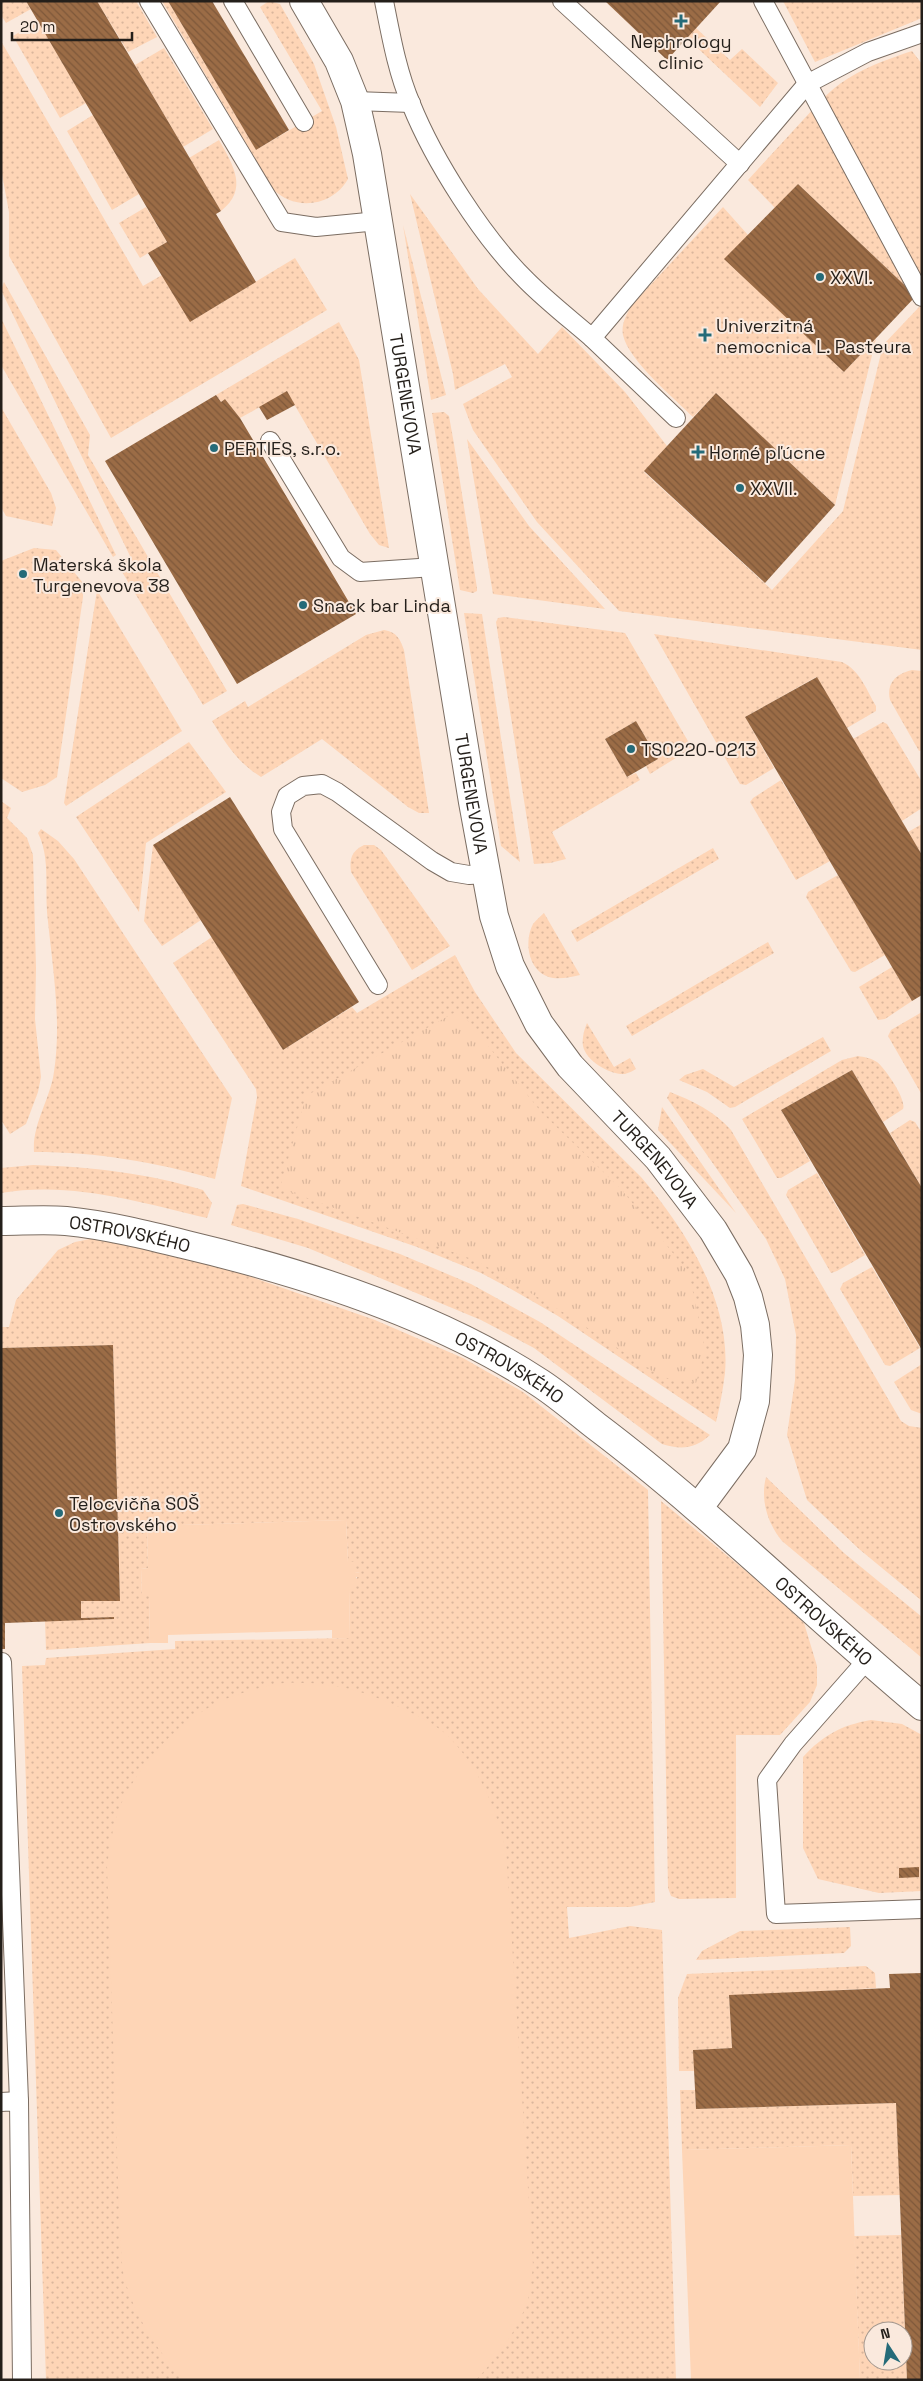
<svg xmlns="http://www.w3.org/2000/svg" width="923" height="2381" viewBox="0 0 923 2381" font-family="'Space Grotesk',sans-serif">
<defs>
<pattern id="grass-dots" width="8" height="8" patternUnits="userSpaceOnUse" patternTransform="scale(1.25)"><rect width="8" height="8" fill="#fed5b6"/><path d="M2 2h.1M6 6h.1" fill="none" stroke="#dab69c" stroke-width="1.8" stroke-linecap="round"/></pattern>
<pattern id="park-tufts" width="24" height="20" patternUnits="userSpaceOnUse" patternTransform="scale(1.25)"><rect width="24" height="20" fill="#fed5b6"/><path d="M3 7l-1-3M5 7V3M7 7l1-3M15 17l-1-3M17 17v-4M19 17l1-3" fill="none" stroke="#dab69c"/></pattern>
<pattern id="building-back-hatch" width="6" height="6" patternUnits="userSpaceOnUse" patternTransform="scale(1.25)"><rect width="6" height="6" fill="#9b6c46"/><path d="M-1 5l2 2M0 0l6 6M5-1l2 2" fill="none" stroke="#7e583a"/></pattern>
</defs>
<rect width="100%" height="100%" fill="#fae9dd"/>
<!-- grass -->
<g fill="url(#grass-dots)" fill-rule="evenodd">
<polygon points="1,1 26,1 31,9 6,23 1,15"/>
<polygon points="97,1 136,1 157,37 128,52"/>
<path d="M162 1H168L256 150 322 111 260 7 269 1 280 4 314 64 336 127 348 179C333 206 295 212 273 189Z"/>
<polygon points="783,1 922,1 922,18 815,62"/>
<polygon points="38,21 86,103 60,118 13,36"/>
<polygon points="696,28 730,60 742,49 778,83 760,107 687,38"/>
<polygon points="1,41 143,286 162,275 191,321 295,258 327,310 111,438 9,256 9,212 1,169"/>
<polygon points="164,48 213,129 183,147 135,65"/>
<path d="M912 51 922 64V287L821 101C845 74 879 62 912 51Z"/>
<polygon points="814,108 916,296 798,184 775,208 748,180"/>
<polygon points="93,115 139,194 112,210 67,131"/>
<path d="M219 140C233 165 249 189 221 211L189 158Z"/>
<polygon points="410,194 478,289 538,354 562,327 625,392 667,446 644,472 772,590 843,511 883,345 921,305 922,650 619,611 537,522 473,430 463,404 512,377 505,364 455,390 453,374"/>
<polygon points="146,207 167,242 140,258 119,223"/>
<path d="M723 207 748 235 844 372 876 339 835 505 716 393 693 417C675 399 628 360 623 335 621 324 626 316 631 306Z"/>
<polygon points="403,225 446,395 431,400"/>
<polygon points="4,282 90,435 88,455 227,691 203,705 119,567 130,556 1,290"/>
<polygon points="1,318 116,555 113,557 1,365"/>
<polygon points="339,322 359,360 389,548 379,545 370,534 287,392 240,418 225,399 221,402 216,395"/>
<polygon points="1,407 51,493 56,508 52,526 6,516 1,507"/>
<polygon points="444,412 449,416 454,444 477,588 477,591 473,593 460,590 432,413"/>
<polygon points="467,439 529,526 605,609 493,594"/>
<polygon points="34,548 56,550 83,583 83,597 57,777 45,785 22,792 1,778 1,561"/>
<polygon points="97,590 182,731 66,806 64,803"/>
<polygon points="464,613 482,614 520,862 501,846"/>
<polygon points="504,617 625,633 692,748 650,774 646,766 658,759 636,721 605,739 627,777 636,773 640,780 552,832 566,859 550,863 534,864 496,622 498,618"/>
<path d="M384 630C397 632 400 639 404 650L429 813H419L408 807 322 739 261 777C238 763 226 744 212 721L245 701 248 707 366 635Z"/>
<path d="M654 634 842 662C860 670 867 691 876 706V711L847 728 816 677 745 717 774 768 746 785 740 784Z"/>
<path d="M912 670 922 671V750L919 751 890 700C886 683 896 674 912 670Z"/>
<polygon points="883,722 887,724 922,782 922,808 902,821 853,739"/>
<polygon points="189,742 226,792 146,843 139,912 76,817"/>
<polygon points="781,780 830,861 796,880 750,802 753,798"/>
<polygon points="1,801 11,808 7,818 27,838 33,855 36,968 35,1019 41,1077 38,1092 26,1124 10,1134 1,1120"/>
<polygon points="922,824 922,855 908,832"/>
<path d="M41 829 58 841 74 859 232 1098 215 1179C154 1162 98 1152 34 1152 32 1124 50 1100 54 1072 62 1019 52 964 47 912 45 886 50 857 38 833Z"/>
<polygon points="153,845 201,920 162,946 144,921"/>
<path d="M364 845H374L381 850 450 946 412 970 351 872C349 858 352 851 364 845Z"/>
<polygon points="713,848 719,859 577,942 571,931"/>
<polygon points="838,875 885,955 855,972 851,971 806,897 808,892"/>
<path d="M544 913 580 975C571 977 563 979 553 978 529 974 523 943 533 924 536 920 540 917 544 913Z"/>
<path d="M212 937 283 1050 352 1007 357 1013 455 955 475 992 516 1053 641 1177C686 1230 731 1301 725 1373 723 1389 720 1406 716 1422L558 1316 511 1289 481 1273 417 1247 241 1186 257 1097 256 1089 173 963Z"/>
<polygon points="768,942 774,953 632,1036 626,1026"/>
<polygon points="892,967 912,1001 885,1019 878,1020 859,987"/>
<polygon points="922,1012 922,1095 888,1036 891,1030"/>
<path d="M587 1023 614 1067 630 1058 636 1069C633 1071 628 1073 625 1074 610 1075 586 1061 583 1046 582 1038 584 1030 587 1023Z"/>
<polygon points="823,1037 831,1051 735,1107 730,1108 707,1092 679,1080 685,1075 703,1069 734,1087"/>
<path d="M858 1056C864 1057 871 1058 877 1062 885 1068 907 1100 903 1109L883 1122 852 1070 781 1110 810 1161 781 1178H777L742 1119 842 1060Z"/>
<path d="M670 1092C693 1101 714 1111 731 1130L901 1421 909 1426 922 1428V1601L859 1549 807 1500 787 1435 795 1380 796 1335 785 1279 766 1239 667 1098Z"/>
<polygon points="662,1107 736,1213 658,1130"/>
<polygon points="910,1120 915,1122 922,1133 922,1188 890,1133"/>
<path d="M33 1165C92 1167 147 1173 203 1190L212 1203 207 1218C140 1202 70 1181 1 1193V1168Z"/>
<polygon points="817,1173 865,1255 837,1271 831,1273 786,1195 788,1190"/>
<path d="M243 1204 298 1219 400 1254 471 1284 540 1322 710 1435C695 1449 681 1450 662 1444L534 1348 481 1320 308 1248 231 1225 237 1205Z"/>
<polygon points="90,1239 112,1240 217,1265 375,1320 463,1358 523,1392 648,1490 655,1902 630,1907 567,1907 569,1938 630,1926 662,1930 676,2380 46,2380 22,1666 45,1665 46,1658 175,1649 175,1641 350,1638 349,1589 360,1573 355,1572 348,1562 346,1520 147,1526 148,1568 141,1569 142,1594 149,1594 150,1643 46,1650 45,1621 114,1619 114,1617 81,1618 81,1601 120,1601 113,1345 1,1348 1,1327 9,1327 16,1300 58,1250 75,1242"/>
<polygon points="872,1267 920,1348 890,1366 885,1365 840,1289 843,1283"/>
<polygon points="922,1364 922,1414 911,1410 894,1382"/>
<path d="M766 1477 844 1553 922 1617V1658L782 1541C768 1524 760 1500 766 1477Z"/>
<polygon points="661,1501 753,1577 804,1623 817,1666 817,1685 810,1702 780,1735 736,1735 736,1898 679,1899 671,1896 668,1888"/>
<path d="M871 1720 902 1724 922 1735V1891L879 1893 818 1879 803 1848V1757C823 1735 842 1725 871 1720Z"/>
<polygon points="850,1927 851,1946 844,1953 696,1960 702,1951 740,1931"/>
<polygon points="866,1966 875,1973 876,1988 729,1996 732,2048 694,2050 694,2071 679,2071 678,1998 687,1974"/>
<polygon points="680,2090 695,2090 696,2109 896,2103 900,2195 853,2196 851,2145 682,2150"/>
<path d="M901 2235 907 2380H860L854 2236ZM873 2331H903V2361H873Z"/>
</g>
<!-- park -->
<polygon fill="url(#park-tufts)" points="459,1010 542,1113 621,1189 689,1273 705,1350 696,1383 661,1377 571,1317 477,1261 280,1188 306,1096"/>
<!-- garden -->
<g fill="#fed5b6">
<polygon points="346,1520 348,1562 355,1562 355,1572 360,1573 360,1577 356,1577 356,1588 349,1589 350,1638 332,1638 332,1630 168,1635 168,1643 150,1643 149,1595 142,1594 141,1569 148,1568 147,1526"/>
<path d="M310 1683C321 1684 331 1685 341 1687 368 1692 429 1717 448 1736 480 1769 496 1808 506 1851L533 2265C532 2275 531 2285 529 2295 522 2325 496 2359 476 2380H184C160 2354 138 2321 127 2287 121 2272 122 2253 120 2237L107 1866C111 1843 113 1817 125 1796 143 1762 174 1727 208 1708 227 1696 254 1689 276 1684 287 1682 299 1683 310 1683Z"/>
<polygon points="851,2145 860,2380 691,2380 682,2150"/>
</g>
<!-- building -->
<g fill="url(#building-back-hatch)">
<polygon points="26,1 97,1 221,211 216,214 256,282 190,322 148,253 167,242"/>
<polygon points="168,1 212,1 289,130 256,150"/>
<polygon points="605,1 721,1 667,60"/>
<polygon points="798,184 916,296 844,372 724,259"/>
<polygon points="287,391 295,405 267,420 259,407"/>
<polygon points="716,393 835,505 765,583 644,471"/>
<polygon points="216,395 221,402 225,399 240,418 356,614 237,684 105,461"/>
<polygon points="817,677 922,855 922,995 912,1001 745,717"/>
<polygon points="636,721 658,759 627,777 605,739"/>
<polygon points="230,797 359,1002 283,1050 153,845"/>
<polygon points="852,1070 922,1188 922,1350 781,1110"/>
<polygon points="113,1345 120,1601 81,1601 81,1618 114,1617 114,1619 5,1623 5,1649 1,1649 1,1348"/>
<polygon points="919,1867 919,1877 899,1878 899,1868"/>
<polygon points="922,1973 922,2380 907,2380 896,2103 696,2109 693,2050 732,2048 729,1995 890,1988 889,1974"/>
</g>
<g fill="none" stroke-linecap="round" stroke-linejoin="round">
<defs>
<g id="lane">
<polyline points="149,1 282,222 316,227 378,221"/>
<polyline points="233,1 304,122"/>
<path d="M384 1C391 36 397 71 411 104 434 161 483 238 527 281 547 301 570 319 592 338L807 84 868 52 922 33"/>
<polyline points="562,1 740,164"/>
<polyline points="763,1 922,297"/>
<polyline points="355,101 411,103"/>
<polyline points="592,338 676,418"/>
<polyline points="270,441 341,558 360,572 434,567"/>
<polyline points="378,985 283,829 281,812 287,796 303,786 322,784 337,792 432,861 451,872 469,875 486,874"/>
<polyline points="867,1660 793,1744 767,1780 776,1914 922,1909"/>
<polyline points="2,1662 19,2101"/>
<polyline points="1,2102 19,2101 22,2380"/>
</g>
<g id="street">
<path id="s1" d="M304 1 339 61 355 101 367 154 473 802 494 916 510 966 539 1024 570 1066 658 1158 713 1230 739 1274 748 1297 755 1325 758 1355 755 1401 742 1449 699 1507"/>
<path id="s2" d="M1 1221C22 1221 45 1219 66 1221 106 1225 147 1235 187 1245 305 1273 439 1316 540 1383 560 1396 578 1412 596 1426 710 1512 812 1614 922 1706"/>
</g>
</defs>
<!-- lane casing -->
<use href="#lane" stroke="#7b6d62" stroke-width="20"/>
<!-- street casing -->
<use href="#street" stroke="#7b6d62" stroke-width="30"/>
<!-- lane -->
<use href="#lane" stroke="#fff" stroke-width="18"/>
<!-- street -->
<use href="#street" stroke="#fff" stroke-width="28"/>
</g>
<!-- markers -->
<g fill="#256b79" stroke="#fae9dd" stroke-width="2">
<path d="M678.5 13.5h5v5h5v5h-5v5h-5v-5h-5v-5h5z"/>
<circle cx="820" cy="277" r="5"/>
<path d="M702.5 327.5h5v5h5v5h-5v5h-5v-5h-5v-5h5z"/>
<circle cx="214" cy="448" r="5"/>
<path d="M695.5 444.5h5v5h5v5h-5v5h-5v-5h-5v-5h5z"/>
<circle cx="740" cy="488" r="5"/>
<circle cx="23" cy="574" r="5"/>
<circle cx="303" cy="605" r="5"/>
<circle cx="631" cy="749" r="5"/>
<circle cx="59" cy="1513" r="5"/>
</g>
<g text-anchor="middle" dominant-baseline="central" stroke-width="4" stroke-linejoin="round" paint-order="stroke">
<!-- poi labels -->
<g font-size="18" fill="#241f1a" stroke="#fae9dd" text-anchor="start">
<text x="681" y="41" text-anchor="middle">Nephrology<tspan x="681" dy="21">clinic</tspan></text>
<text x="830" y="277">XXVI.</text>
<text x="716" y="325">Univerzitná<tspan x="716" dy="21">nemocnica L. Pasteura</tspan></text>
<text x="224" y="448">PERTIES, s.r.o.</text>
<text x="709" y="452">Horné pľúcne</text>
<text x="750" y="488">XXVII.</text>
<text x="33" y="564">Materská škola<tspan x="33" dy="21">Turgenevova 38</tspan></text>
<text x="313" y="605">Snack bar Linda</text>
<text x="641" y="749">TS0220-0213</text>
<text x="69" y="1503">Telocvičňa SOŠ<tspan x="69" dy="21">Ostrovského</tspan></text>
</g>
<!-- street labels -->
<g font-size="18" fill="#241f1a" stroke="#fae9dd">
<text stroke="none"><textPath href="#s1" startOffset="410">TURGENEVOVA</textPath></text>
<text stroke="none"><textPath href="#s1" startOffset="815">TURGENEVOVA</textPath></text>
<text stroke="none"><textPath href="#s1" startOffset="1235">TURGENEVOVA</textPath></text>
<text stroke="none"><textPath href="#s2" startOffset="130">OSTROVSKÉHO</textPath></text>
<text stroke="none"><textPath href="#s2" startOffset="535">OSTROVSKÉHO</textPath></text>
<text stroke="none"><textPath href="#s2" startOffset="940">OSTROVSKÉHO</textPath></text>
</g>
</g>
<!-- border -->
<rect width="923" height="2381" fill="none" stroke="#241f1a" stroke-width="5"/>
<!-- north arrow -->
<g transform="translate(888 2346) rotate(348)"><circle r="24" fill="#fae9dd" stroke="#a4988f"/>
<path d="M0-4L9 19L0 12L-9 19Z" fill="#256b79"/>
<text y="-8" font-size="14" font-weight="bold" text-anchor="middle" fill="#241f1a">N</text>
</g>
<!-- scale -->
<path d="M12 32v8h120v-8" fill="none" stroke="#241f1a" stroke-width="2.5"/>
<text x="20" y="32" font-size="15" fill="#241f1a" stroke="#fae9dd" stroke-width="4" paint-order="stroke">20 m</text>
</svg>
